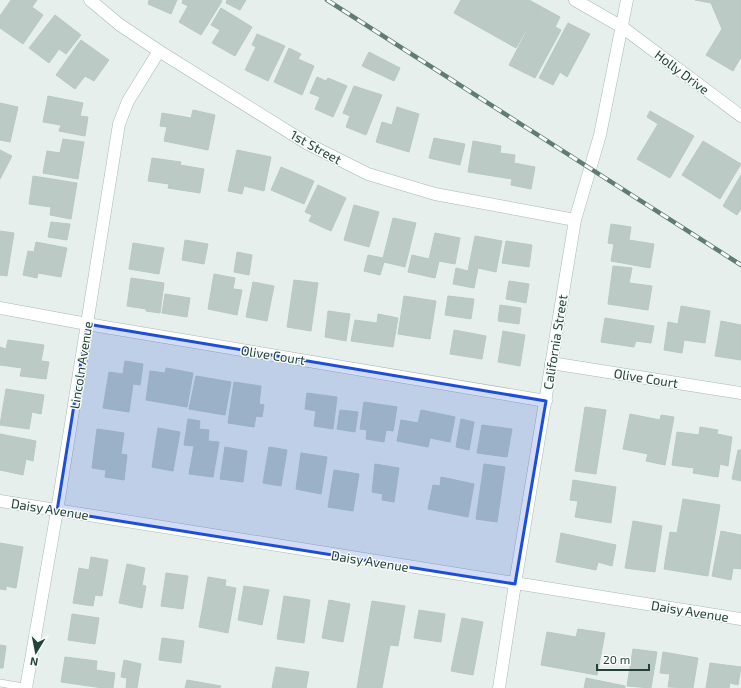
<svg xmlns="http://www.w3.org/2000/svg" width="741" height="688" viewBox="0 0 741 688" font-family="'Exo 2',sans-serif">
<rect width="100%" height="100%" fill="#e6efeb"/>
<!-- building -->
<g fill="#bbcac4" stroke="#b8c9c2">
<polygon points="11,0 37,0 32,7 43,15 23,44 0,28 0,16"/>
<polygon points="149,0 177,0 171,14 148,4"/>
<polygon points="183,0 220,0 222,1 201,35 179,22 188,6 182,3"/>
<polygon points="227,0 246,0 240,10 226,3"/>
<polygon points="461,0 529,0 540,6 516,48 454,13"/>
<polygon points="695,0 741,0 741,57 733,71 706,55 722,29 711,3"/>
<polygon points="540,6 560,17 555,27 561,30 535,78 509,65"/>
<polygon points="221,8 252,27 235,56 212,43 220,30 211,25"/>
<polygon points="55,15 81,35 66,54 59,49 49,63 29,48"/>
<polygon points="568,23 590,34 567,77 560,72 553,85 539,78"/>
<polygon points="257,34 285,46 268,81 245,70 256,47 252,45"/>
<polygon points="81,40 109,60 94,81 85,76 75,89 56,75"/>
<polygon points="289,48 301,54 298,59 314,66 302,95 274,82"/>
<polygon points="369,52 400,68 394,81 362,66"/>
<polygon points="317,77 326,81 328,78 347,86 333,117 315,109 320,97 310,93"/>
<polygon points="354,86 382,95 366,135 346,127 350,116 343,113"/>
<polygon points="48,96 83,103 80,116 88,117 85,136 59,131 61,125 43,122"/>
<polygon points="0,103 18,107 10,142 0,140"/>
<polygon points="397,107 419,114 409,152 376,142 382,122 392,125"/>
<polygon points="193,110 215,115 208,150 164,141 167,127 160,126 162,113 191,118"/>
<polygon points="650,111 694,136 670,178 637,159 658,124 647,117"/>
<polygon points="434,138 465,144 460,165 429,158"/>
<polygon points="63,139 84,142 78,179 43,173 47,151 60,153"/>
<polygon points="473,141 501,146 500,153 515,155 514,163 535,167 531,189 511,185 512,179 468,172"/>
<polygon points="703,141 741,164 720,199 682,175"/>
<polygon points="0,150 12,156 0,179"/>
<polygon points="237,150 271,157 264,191 244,186 242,194 228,191"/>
<polygon points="152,158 181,162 180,165 204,169 200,193 168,188 169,184 148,181"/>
<polygon points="281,167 314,181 304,204 271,190"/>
<polygon points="741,175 741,209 737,215 723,206"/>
<polygon points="33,176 77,183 71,219 50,215 51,207 29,204"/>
<polygon points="318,185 346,198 331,231 309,221 312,215 305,212"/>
<polygon points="354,205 379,212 369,247 344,240"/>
<polygon points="393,218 416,223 405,267 384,262 380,275 364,271 368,255 383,258"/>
<polygon points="51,222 70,224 67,240 48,237"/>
<polygon points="611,224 631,227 629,240 654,244 650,268 611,261 614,244 608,243"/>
<polygon points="0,231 14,233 7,276 0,275"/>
<polygon points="435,233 460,238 455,264 439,261 435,278 408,272 412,255 429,259"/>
<polygon points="475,236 502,241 496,272 478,268 474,288 453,284 456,268 468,271"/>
<polygon points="185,240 208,244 204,264 182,260"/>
<polygon points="506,241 532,245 529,267 502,263"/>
<polygon points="36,242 67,248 61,277 38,273 37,278 23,275 28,251 34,252"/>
<polygon points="133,243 164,248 159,274 129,269"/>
<polygon points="237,252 252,255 249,275 234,272"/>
<polygon points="613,266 632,268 629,283 652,286 648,310 608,304"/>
<polygon points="214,274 235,278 233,289 242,290 237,315 208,309"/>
<polygon points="131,278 164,283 160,313 146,311 146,309 127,306"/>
<polygon points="294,280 318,283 311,331 287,327"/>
<polygon points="509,281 529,284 526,303 506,299"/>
<polygon points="253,282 274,286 267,321 246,317"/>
<polygon points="165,294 190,298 187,317 162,313"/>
<polygon points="404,296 436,301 430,339 398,334"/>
<polygon points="448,296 474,299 471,319 445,315"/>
<polygon points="500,305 521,308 519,324 498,321"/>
<polygon points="681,306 710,311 705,343 684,340 682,353 664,350 668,322 678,324"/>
<polygon points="328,311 350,314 346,341 325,337"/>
<polygon points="378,314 398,318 393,347 351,341 355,320 377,323"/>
<polygon points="605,318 654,326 651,343 636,341 634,347 601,342"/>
<polygon points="721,321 741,325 741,360 715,356"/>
<polygon points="454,330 486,336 482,359 450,354"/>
<polygon points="503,331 525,335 520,366 498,362"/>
<polygon points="8,340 44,345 41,361 49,362 46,379 20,376 22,368 0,365 0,347 6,349"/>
<polygon points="125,361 143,364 140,385 133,384 129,412 103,408 109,372 123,374"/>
<polygon points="166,368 193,373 187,407 146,400 150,371 165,373"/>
<polygon points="196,376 231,382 225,415 189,409"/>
<polygon points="234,382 261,386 259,404 264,405 262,417 256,416 254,427 228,423"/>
<polygon points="6,389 44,395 41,414 32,412 29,429 0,425"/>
<polygon points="307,393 337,397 333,429 314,426 316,411 305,409"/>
<polygon points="364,402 397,407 393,431 386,430 384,442 366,439 367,430 360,429"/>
<polygon points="585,407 606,410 596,474 575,471"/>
<polygon points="340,410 358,412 355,432 337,429"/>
<polygon points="421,410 455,417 450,442 430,438 428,447 397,441 401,420 418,423"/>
<polygon points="630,414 660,420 661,415 674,417 665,465 646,461 648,454 623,449"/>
<polygon points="188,419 200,421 199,429 209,430 208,441 219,442 213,477 189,474 194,446 184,445"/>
<polygon points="461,419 474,422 469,450 456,447"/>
<polygon points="482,425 512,429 507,457 477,453"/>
<polygon points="700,427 718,430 717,434 732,437 728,466 720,464 718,477 693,473 694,468 672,465 677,432 699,435"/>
<polygon points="158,428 180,432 173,471 152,467"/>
<polygon points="97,429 124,433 121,454 127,455 124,480 105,477 106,470 92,468"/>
<polygon points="0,434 36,441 33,461 26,459 23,475 0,470"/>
<polygon points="225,447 247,451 243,482 220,479"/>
<polygon points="269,447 287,450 281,486 263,483"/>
<polygon points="738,450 741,450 741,481 732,479"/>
<polygon points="301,453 327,457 321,494 296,489"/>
<polygon points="375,464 399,468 394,502 382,500 383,494 372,492"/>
<polygon points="484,464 505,467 497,522 476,519"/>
<polygon points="334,470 359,474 353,511 328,507"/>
<polygon points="441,477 474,484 468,517 428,509 433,485 440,486"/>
<polygon points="573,480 616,487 611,523 575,517 578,501 570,500"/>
<polygon points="683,499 720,505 708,576 664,569 670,532 677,533"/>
<polygon points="633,521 662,526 655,572 625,568"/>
<polygon points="721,531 741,535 741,569 733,568 731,580 712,576"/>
<polygon points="561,533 616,545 612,566 598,562 596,570 556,562"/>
<polygon points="0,543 23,547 16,588 6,586 6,590 0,589"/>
<polygon points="91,557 108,560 102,596 95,595 93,606 73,603 79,568 89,570"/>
<polygon points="127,564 145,568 142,585 146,586 142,608 119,603"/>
<polygon points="166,573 188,576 183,609 161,606"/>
<polygon points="208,577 226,580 225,586 236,588 228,633 199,627"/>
<polygon points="244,586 269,590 262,625 238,620"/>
<polygon points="284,596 310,600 304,643 277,639"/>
<polygon points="329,600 350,604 343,642 322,638"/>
<polygon points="372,601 405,606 398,646 390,645 382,688 357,688"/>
<polygon points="419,610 445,614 441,642 414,638"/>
<polygon points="72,614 99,618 95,644 68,640"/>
<polygon points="462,618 483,622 473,675 451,671"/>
<polygon points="578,629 605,633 597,675 541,665 547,632 576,637"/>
<polygon points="162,638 184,641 181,663 159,660"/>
<polygon points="0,645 6,646 3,668 0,668"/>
<polygon points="633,649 657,652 651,688 627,686"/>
<polygon points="663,652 698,658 693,688 668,687 670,674 660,673"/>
<polygon points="65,657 97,661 96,670 115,673 113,688 103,688 61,682"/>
<polygon points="124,660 141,664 137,688 126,688 127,678 121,677"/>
<polygon points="710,663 741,667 738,685 730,683 729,688 706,688"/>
<polygon points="276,667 309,672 306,688 272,688"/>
<polygon points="586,678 625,686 625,688 584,688"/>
<polygon points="187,680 221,686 220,688 185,688"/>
</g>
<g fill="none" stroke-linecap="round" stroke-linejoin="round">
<defs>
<polyline id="service" points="0,683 29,688"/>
<g id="minor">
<polyline points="90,0 120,25 159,51 308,144 368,174 435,194 575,220"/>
<polyline points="0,308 87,324 546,401"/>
<polyline points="551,363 741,393"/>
<polyline points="0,501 741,619"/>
<polyline points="26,688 57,511 119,124 128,101 159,51"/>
<polyline points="499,688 515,584 575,220 600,135 627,0"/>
</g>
<polyline id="tertiary" points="575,0 622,27 741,116"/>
</defs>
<!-- service casing -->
<use href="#service" stroke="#a8b8b2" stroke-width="8"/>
<!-- minor casing -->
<use href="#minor" stroke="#a8b8b2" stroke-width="13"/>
<!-- tertiary casing -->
<use href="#tertiary" stroke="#a8b8b2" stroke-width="13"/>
<!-- service -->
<use href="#service" stroke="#fff" stroke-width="7"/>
<!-- minor -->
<use href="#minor" stroke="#fff" stroke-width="12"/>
<!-- tertiary -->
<use href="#tertiary" stroke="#fff" stroke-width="12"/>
<defs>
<polyline id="rail" points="327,0 741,265"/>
</defs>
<!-- rail casing -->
<use href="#rail" stroke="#5f7d75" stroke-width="4.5"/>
<!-- rail -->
<use href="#rail" stroke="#f7fbf9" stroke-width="3" stroke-dasharray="9" stroke-linecap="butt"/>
</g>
<!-- marked area -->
<path fill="#1d4ed8" fill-opacity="0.2" stroke="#1d4ed8" stroke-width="3" stroke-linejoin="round" d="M87 324 546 401 515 584 57 511Z"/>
<g text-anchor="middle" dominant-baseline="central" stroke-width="3" stroke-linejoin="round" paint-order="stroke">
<!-- street labels -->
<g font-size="13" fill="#24423a" stroke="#f7fbf9">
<text transform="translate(682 72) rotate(37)">Holly Drive</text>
<text transform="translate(316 147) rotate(29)">1st Street</text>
<text transform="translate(555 342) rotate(-81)">California Street</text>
<text transform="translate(273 355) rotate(9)">Olive Court</text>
<text transform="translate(81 365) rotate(-81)">Lincoln Avenue</text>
<text transform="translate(646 378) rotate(9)">Olive Court</text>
<text transform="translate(50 509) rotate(9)">Daisy Avenue</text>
<text transform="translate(370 561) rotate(9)">Daisy Avenue</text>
<text transform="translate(690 611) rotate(9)">Daisy Avenue</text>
</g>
</g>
<!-- north arrow -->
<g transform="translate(36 652) rotate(190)" stroke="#f7fbf9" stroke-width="3" paint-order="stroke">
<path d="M0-3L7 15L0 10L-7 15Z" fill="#24423a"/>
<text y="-6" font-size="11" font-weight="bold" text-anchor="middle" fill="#24423a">N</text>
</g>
<!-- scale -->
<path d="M597 664v6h52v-6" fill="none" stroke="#24423a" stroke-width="2"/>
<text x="603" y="664" font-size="12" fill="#24423a" stroke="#f7fbf9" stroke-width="3" paint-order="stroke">20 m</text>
</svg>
